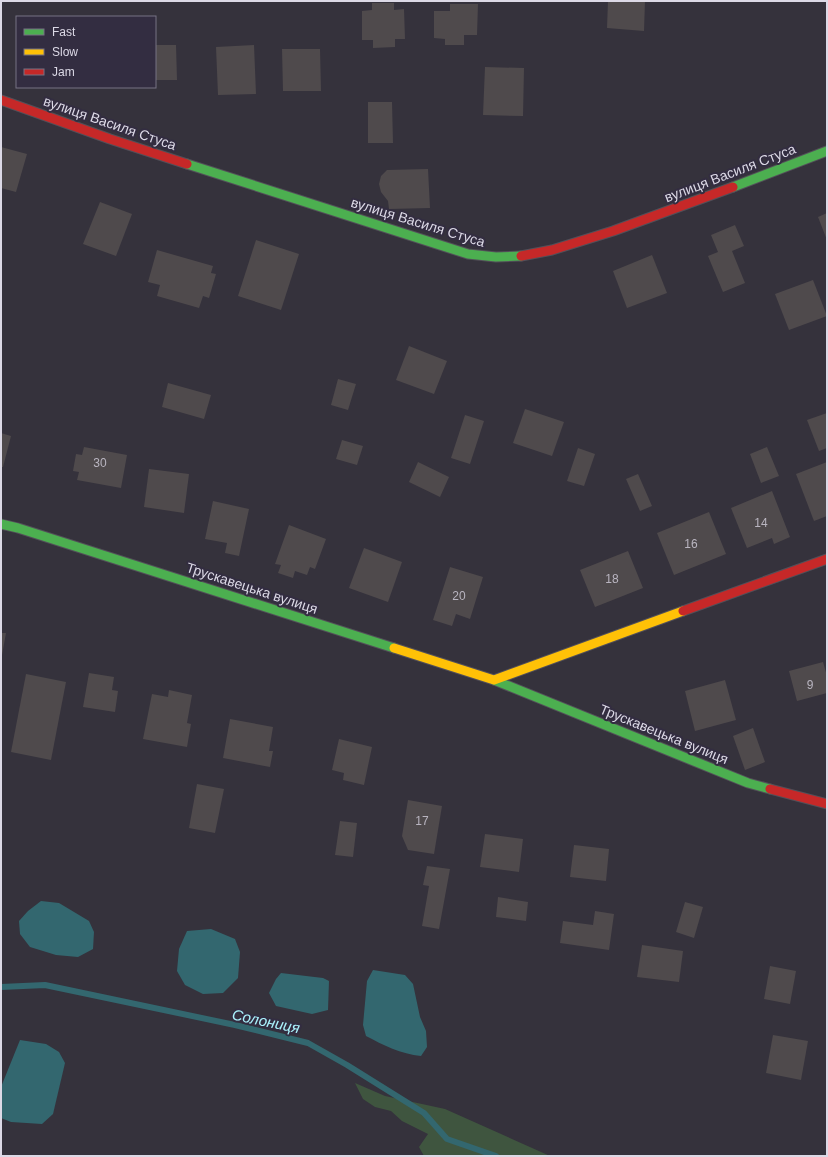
<svg xmlns="http://www.w3.org/2000/svg" width="828" height="1157" viewBox="0 0 828 1157" font-family="Helvetica,sans-serif">
<rect width="100%" height="100%" fill="#35323c"/>
<!-- green -->
<polygon fill="#3f553f" points="355,1083 385,1096 445,1109 550,1156 424,1156 419,1147 428,1134 402,1121 391,1111 375,1107 363,1099"/>
<!-- water -->
<g fill="#33676f">
<polygon points="41,901 59,903 89,921 94,932 93,949 78,957 56,955 30,947 20,934 19,921 28,911"/>
<polygon points="211,929 235,939 240,952 238,978 223,993 203,994 185,985 177,971 179,949 187,931"/>
<path d="M373 970 405 975 413 984 420 1017 426 1031 427 1047 421 1056C401 1054 383 1045 366 1036L363 1025 367 981Z"/>
<polygon points="281,973 323,978 329,981 328,1010 312,1014 276,1006 269,993 276,979"/>
<polygon points="20,1040 46,1044 59,1052 65,1063 53,1114 42,1124 11,1122 1,1118 1,1087"/>
</g>
<g fill="none" stroke-linecap="round" stroke-linejoin="round">
<!-- stream -->
<polyline stroke="#33676f" stroke-width="6" points="1,987 45,985 235,1025 308,1043 347,1065 424,1113 447,1139 496,1156"/>
</g>
<!-- building -->
<g fill="#4f4a4c">
<polygon points="608,1 645,1 644,31 607,28"/>
<polygon points="372,3 394,3 394,10 404,9 405,39 395,39 395,47 373,48 373,40 362,40 362,11 372,10"/>
<polygon points="450,4 478,4 477,35 464,35 464,45 445,45 445,39 434,38 434,11 450,11"/>
<polygon points="155,45 176,45 177,80 155,80"/>
<polygon points="254,45 256,94 218,95 216,47"/>
<polygon points="282,49 320,49 321,91 283,91"/>
<polygon points="485,67 524,68 523,116 483,115"/>
<polygon points="368,102 392,102 393,143 368,143"/>
<polygon points="1,147 27,154 16,192 1,188"/>
<polygon points="428,169 430,208 389,209 388,201 381,192 379,184 381,176 387,170"/>
<polygon points="100,202 132,214 116,256 83,244"/>
<polygon points="827,213 827,240 818,217"/>
<polygon points="735,225 744,246 732,251 745,283 723,292 708,256 718,252 711,235"/>
<polygon points="256,240 299,254 281,310 238,296"/>
<polygon points="157,250 213,266 211,273 216,274 209,298 203,296 199,308 157,296 160,285 148,282"/>
<polygon points="652,255 667,293 627,308 613,271"/>
<polygon points="813,280 827,316 789,330 775,294"/>
<polygon points="409,346 447,361 434,394 396,380"/>
<polygon points="338,379 356,384 348,410 331,405"/>
<polygon points="168,383 211,395 204,419 162,407"/>
<polygon points="525,409 564,422 552,456 513,443"/>
<polygon points="827,413 827,448 819,451 807,420"/>
<polygon points="465,415 484,421 470,464 451,458"/>
<polygon points="1,433 11,436 3,467 1,467"/>
<polygon points="342,440 363,446 357,465 336,459"/>
<polygon points="84,447 127,455 121,488 77,480 79,472 73,471 76,454 82,455"/>
<polygon points="767,447 779,476 761,483 750,454"/>
<polygon points="578,448 595,454 584,486 567,481"/>
<polygon points="418,462 449,477 440,497 409,482"/>
<polygon points="827,462 827,516 814,521 796,474"/>
<polygon points="149,469 189,474 184,513 144,507"/>
<polygon points="638,474 652,506 640,511 626,479"/>
<polygon points="772,491 790,537 774,544 772,538 747,548 731,508"/>
<polygon points="213,501 249,509 239,556 225,553 227,543 205,539"/>
<polygon points="709,512 726,554 674,575 657,533"/>
<polygon points="289,525 326,539 315,569 310,567 307,575 295,571 293,578 278,573 281,565 275,564"/>
<polygon points="364,548 402,562 388,602 349,588"/>
<polygon points="628,551 643,588 595,607 580,570"/>
<polygon points="450,567 483,577 470,619 456,614 452,626 433,620"/>
<polygon points="1,633 6,633 2,655 1,655"/>
<polygon points="823,662 827,676 827,693 797,701 789,671"/>
<polygon points="89,673 114,677 112,690 118,691 115,712 83,707"/>
<polygon points="26,674 66,682 51,760 11,752"/>
<polygon points="725,680 736,720 695,731 685,691"/>
<polygon points="169,690 192,695 187,723 191,724 187,747 143,739 152,694 168,697"/>
<polygon points="230,719 273,727 269,751 273,751 270,767 223,758"/>
<polygon points="753,728 765,762 745,770 733,736"/>
<polygon points="339,739 372,747 364,785 343,780 344,773 332,770"/>
<polygon points="197,784 224,789 215,833 189,828"/>
<polygon points="408,800 442,806 434,854 408,850 402,836"/>
<polygon points="340,821 357,823 353,857 335,855"/>
<polygon points="485,834 523,839 519,872 480,867"/>
<polygon points="574,845 609,849 606,881 570,877"/>
<polygon points="427,866 450,869 439,929 422,926 429,886 423,885"/>
<polygon points="498,897 528,902 526,921 496,917"/>
<polygon points="685,902 703,907 694,938 676,932"/>
<polygon points="595,911 614,914 609,950 560,943 563,921 593,925"/>
<polygon points="642,945 683,951 679,982 637,977"/>
<polygon points="770,966 796,971 790,1004 764,999"/>
<polygon points="773,1035 808,1041 801,1080 766,1073"/>
</g>
<g fill="none" stroke-linecap="round" stroke-linejoin="round">
<defs>
<g id="fast">
<polyline points="187,164 468,254 496,257 521,256"/>
<polyline points="733,187 827,151"/>
<polyline points="1,524 18,528 394,648"/>
<polyline points="494,680 748,783 770,789"/>
</g>
<polyline id="slow" points="394,648 494,680 683,611"/>
<g id="jam">
<polyline points="1,100 110,139 187,164"/>
<polyline points="521,256 552,250 613,231 733,187"/>
<polyline points="683,611 827,559"/>
<polyline points="770,789 827,804"/>
</g>
</defs>
<!-- fast casing -->
<use href="#fast" stroke="#535059" stroke-width="11"/>
<!-- slow casing -->
<use href="#slow" stroke="#535059" stroke-width="11"/>
<!-- jam casing -->
<use href="#jam" stroke="#535059" stroke-width="11"/>
<!-- fast -->
<use href="#fast" stroke="#4caf50" stroke-width="9"/>
<!-- slow -->
<use href="#slow" stroke="#ffc107" stroke-width="9"/>
<!-- jam -->
<use href="#jam" stroke="#c62828" stroke-width="9"/>
</g>
<g text-anchor="middle" dominant-baseline="central" stroke-width="4" stroke-linejoin="round" paint-order="stroke">
<!-- number labels -->
<g font-size="12" fill="#b9b5c0">
<text x="100" y="463">30</text>
<text x="761" y="523">14</text>
<text x="691" y="544">16</text>
<text x="612" y="579">18</text>
<text x="459" y="596">20</text>
<text x="810" y="685">9</text>
<text x="422" y="821">17</text>
</g>
<!-- street labels -->
<g font-size="14" fill="#dcd9e6" stroke="#332d41">
<text transform="translate(110 123) rotate(19)">вулиця Василя Стуса</text>
<text transform="translate(730 173) rotate(-21)">вулиця Василя Стуса</text>
<text transform="translate(418 222) rotate(17)">вулиця Василя Стуса</text>
<text transform="translate(252 588) rotate(18)">Трускавецька вулиця</text>
<text transform="translate(664 734) rotate(22)">Трускавецька вулиця</text>
</g>
<!-- water labels -->
<g font-size="15" font-style="italic" fill="#aaf2fc" stroke="#332d41">
<text transform="translate(266 1021) rotate(12)">Солониця</text>
</g>
</g>
<!-- border -->
<rect width="828" height="1157" fill="none" stroke="#dcd9e6" stroke-width="4"/>
<!-- legend -->
<rect x="16" y="16" width="140" height="72" fill="#332d41" stroke="#777283"/>
<rect x="24" y="29" width="20" height="6" fill="#4caf50" stroke="#777283"/>
<text x="52" y="36" font-size="12" fill="#dcd9e6">Fast</text>
<rect x="24" y="49" width="20" height="6" fill="#ffc107" stroke="#777283"/>
<text x="52" y="56" font-size="12" fill="#dcd9e6">Slow</text>
<rect x="24" y="69" width="20" height="6" fill="#c62828" stroke="#777283"/>
<text x="52" y="76" font-size="12" fill="#dcd9e6">Jam</text>
</svg>
